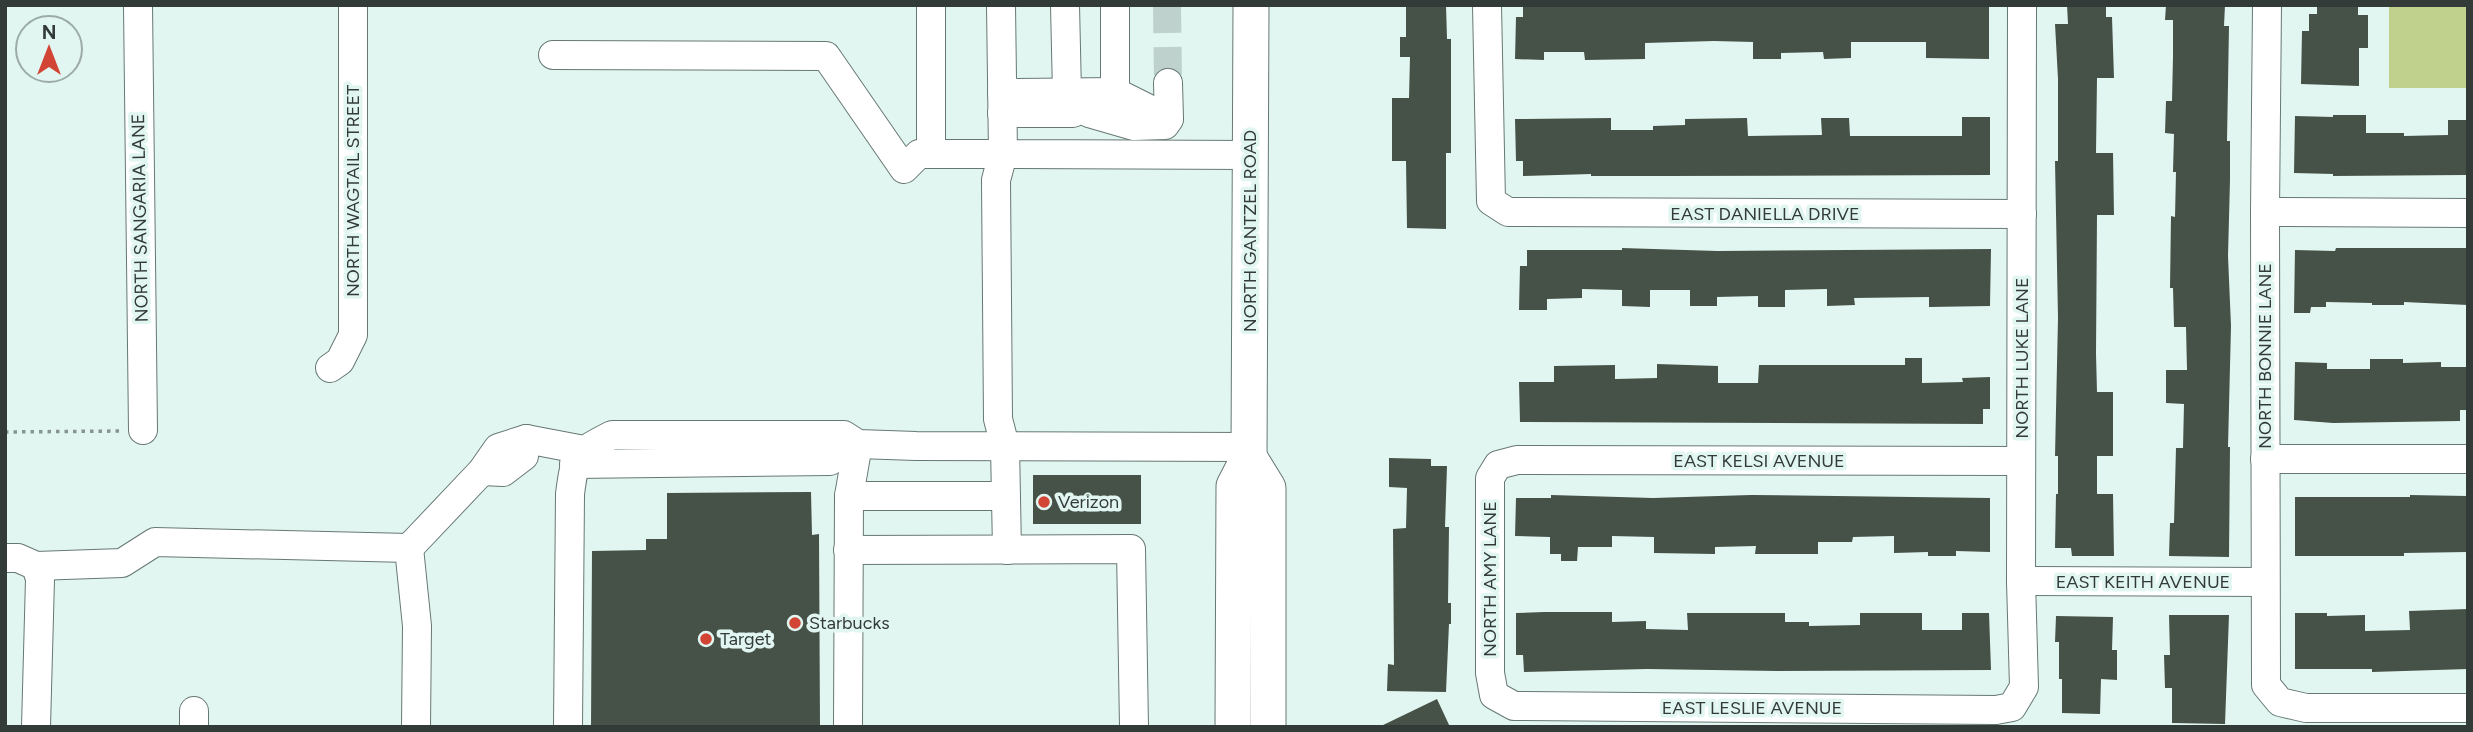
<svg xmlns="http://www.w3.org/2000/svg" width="2473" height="732" viewBox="0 0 2473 732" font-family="Figtree,sans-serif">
<rect width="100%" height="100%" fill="#e2f6f1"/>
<!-- green -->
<rect fill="#c0d18d" x="2389" y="5" width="79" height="83"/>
<!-- building -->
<g fill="#465248">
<polygon points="1406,5 1446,5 1447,39 1451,39 1451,153 1446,153 1446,229 1407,228 1406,161 1392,161 1392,98 1409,98 1410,57 1400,57 1400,37 1406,37"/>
<polygon points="1523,5 1989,5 1989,59 1926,58 1926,42 1851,42 1851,58 1824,59 1823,52 1781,53 1781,59 1753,59 1753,42 1714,41 1645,43 1645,59 1585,60 1584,52 1544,52 1544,60 1515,59 1516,17 1523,17"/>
<polygon points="2067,5 2106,5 2106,17 2112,17 2114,78 2097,78 2096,153 2113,153 2114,215 2097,215 2096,354 2097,392 2113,392 2113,456 2097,456 2097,494 2113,494 2114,556 2072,556 2071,548 2055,548 2056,494 2058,494 2058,456 2055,456 2058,318 2055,161 2058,161 2058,79 2055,24 2068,24"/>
<polygon points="2166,5 2225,5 2224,26 2229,26 2227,141 2230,141 2230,180 2228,256 2231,326 2228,447 2230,447 2229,557 2169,556 2170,523 2174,523 2176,448 2183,448 2184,404 2166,403 2166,370 2187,370 2186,327 2174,327 2173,288 2170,288 2171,216 2175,217 2176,172 2173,172 2174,134 2165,133 2166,101 2172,101 2173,57 2173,20 2165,20"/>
<polygon points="2317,5 2358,5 2358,15 2368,15 2368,48 2359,48 2359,86 2301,84 2302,31 2309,31 2309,14 2317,14"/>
<polygon points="2333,115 2366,115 2366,133 2404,133 2404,136 2448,135 2448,120 2468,120 2466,175 2333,176 2333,174 2294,173 2295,116 2333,117"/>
<polygon points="1962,117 1990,117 1990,175 1661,176 1591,176 1591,174 1523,176 1523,161 1516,161 1515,119 1611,118 1611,130 1653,130 1653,126 1685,125 1685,119 1747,118 1748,136 1822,135 1821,118 1849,118 1850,136 1962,136"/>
<polygon points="1622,248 1717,251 1991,249 1990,306 1929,307 1929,297 1854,298 1855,305 1827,306 1827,289 1785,290 1785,307 1758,307 1758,296 1717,297 1717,306 1690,306 1690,290 1650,290 1650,307 1622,306 1622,290 1582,289 1582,298 1547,299 1547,310 1519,310 1520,266 1527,266 1527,250 1622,250"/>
<polygon points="2336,248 2468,248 2468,305 2404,302 2404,305 2372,305 2372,303 2326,302 2326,307 2311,307 2310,313 2294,313 2295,250 2335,251"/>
<polygon points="1905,358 1922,358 1922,383 1963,382 1962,378 1990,377 1990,409 1983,409 1983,424 1520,422 1519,382 1554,382 1554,366 1615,365 1615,379 1657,378 1657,364 1718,366 1718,383 1758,383 1759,365 1905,365"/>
<polygon points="2370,359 2403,359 2403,363 2441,362 2441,367 2468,367 2468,410 2460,410 2460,421 2333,423 2294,420 2295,362 2327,363 2327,369 2370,369"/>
<polygon points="1389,458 1431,459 1431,466 1447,466 1445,527 1449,527 1448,603 1451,603 1451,624 1449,624 1446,692 1387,691 1388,664 1394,665 1393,529 1406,528 1407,488 1389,487"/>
<rect x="1033" y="475" width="108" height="49"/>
<polygon points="811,492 812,535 819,534 820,727 591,727 592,551 646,550 646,539 667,539 667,493"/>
<polygon points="1551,495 1653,498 1751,495 1990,498 1990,552 1956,551 1956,556 1928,556 1928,552 1894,553 1894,536 1853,537 1852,542 1818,542 1818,554 1755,554 1756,546 1715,547 1715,554 1654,553 1654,537 1612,536 1612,547 1578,547 1577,561 1561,561 1561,554 1550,554 1550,537 1515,536 1516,498 1551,498"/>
<polygon points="2410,495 2468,496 2468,552 2404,553 2404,556 2295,556 2295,497 2410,497"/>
<polygon points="2468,609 2468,669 2372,672 2372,669 2295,669 2295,613 2327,613 2327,616 2365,615 2365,631 2410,630 2409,611"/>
<polygon points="1544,612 1612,612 1612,622 1646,621 1646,629 1688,630 1687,613 1785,613 1785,622 1809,622 1809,626 1860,625 1860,613 1922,613 1922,630 1962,630 1962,613 1989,613 1991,670 1777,671 1647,669 1524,672 1523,655 1516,655 1516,613"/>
<polygon points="2169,615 2229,615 2225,724 2172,723 2172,688 2165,688 2164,655 2170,655"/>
<polygon points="2056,616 2113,617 2112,650 2117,650 2117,680 2101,679 2100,714 2062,713 2062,679 2059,679 2059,642 2055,642"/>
<polygon points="1437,699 1450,727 1379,727"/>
</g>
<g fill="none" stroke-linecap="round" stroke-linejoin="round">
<!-- minor-tunnel -->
<polyline stroke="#bfd1cc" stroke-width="28" stroke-dasharray="28 14" stroke-linecap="butt" points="1167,5 1168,83"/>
<defs>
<g id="minor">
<polyline points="138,5 143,430"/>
<polyline points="931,5 931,154"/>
<polyline points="1001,5 1003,154 1250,155"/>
<polyline points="1065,5 1067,93"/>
<polyline points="1115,5 1115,92"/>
<polyline points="1487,5 1491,201 1508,212 2022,214"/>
<polyline points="2267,5 2265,212 2266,685 2280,702 2306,708 2468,708"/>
<polyline points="553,55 826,56 904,169 919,154 1003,154 996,180 998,419 1005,446 1007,550"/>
<polyline points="1002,93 1115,92 1169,119"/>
<polyline points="1002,113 1073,113"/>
<polyline points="1089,113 1134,126 1165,125 1169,119 1168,83"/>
<polyline points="2265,212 2468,213"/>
<polyline points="330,368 340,361 353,335 353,5"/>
<polyline points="2265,459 2468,459"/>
<polyline points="2021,461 1517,460 1498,465 1490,478 1490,673 1494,695 1514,706 1996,710 2012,707 2024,687 2021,581 2022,5"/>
<polyline points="574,464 830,461 858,444"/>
<polyline points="482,471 503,472 524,456 526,439"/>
<polyline points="849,496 1005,496"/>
<polyline points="409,548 417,626 416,727"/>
<polyline points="848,550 1131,549 1134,727"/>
<polyline points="5,558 18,558 36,566 40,579 36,727"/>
<polyline points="36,566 122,563 155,542 409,548 482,471 498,448 526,439 584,450"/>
<polyline points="2021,581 2265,582"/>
<polyline points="194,711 194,727"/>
<path d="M568 727 570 494C575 454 577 453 612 435H844L858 444 916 446 1249 447"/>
<polyline points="848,727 849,496 858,444"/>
</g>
<g id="major">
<polyline points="1249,457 1268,488 1268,727"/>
<polyline points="1233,727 1234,486 1249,457 1251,5"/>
</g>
</defs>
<!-- minor casing -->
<use href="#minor" stroke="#677874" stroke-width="30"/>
<!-- major casing -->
<use href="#major" stroke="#677874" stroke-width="37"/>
<!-- path -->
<polyline stroke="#879491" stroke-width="3.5" stroke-dasharray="3.5 5" stroke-linecap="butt" points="5,432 122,431"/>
<!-- minor -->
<use href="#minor" stroke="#fff" stroke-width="28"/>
<!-- major -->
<use href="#major" stroke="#fff" stroke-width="35"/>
</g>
<!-- markers -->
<g fill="#d24535" stroke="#e2f6f1" stroke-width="2.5">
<circle cx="1044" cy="502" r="7"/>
<circle cx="795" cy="623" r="7"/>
<circle cx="706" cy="639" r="7"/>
</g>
<g text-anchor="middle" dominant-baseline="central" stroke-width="7" stroke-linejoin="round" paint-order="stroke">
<!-- street labels -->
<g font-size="18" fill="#333b39" stroke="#e2f6f1">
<text transform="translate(353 191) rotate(-90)">NORTH WAGTAIL STREET</text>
<text x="1765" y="214">EAST DANIELLA DRIVE</text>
<text transform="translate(140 218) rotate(-91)">NORTH SANGARIA LANE</text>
<text transform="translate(1250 231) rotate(-90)">NORTH GANTZEL ROAD</text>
<text transform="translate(2265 356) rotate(-90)">NORTH BONNIE LANE</text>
<text transform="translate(2022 358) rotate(-90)">NORTH LUKE LANE</text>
<text x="1759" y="461">EAST KELSI AVENUE</text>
<text transform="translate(1490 579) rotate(-90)">NORTH AMY LANE</text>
<text x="2143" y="582">EAST KEITH AVENUE</text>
<text x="1752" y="708">EAST LESLIE AVENUE</text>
</g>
<!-- poi labels -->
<g font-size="18" fill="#333b39" stroke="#e2f6f1" text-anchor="start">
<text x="1058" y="502">Verizon</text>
<text x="809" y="623">Starbucks</text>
<text x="720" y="639">Target</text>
</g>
</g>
<!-- border -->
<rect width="2473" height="732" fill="none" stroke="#333b39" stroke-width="14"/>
<!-- north arrow -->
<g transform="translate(49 49)"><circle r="33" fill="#e2f6f1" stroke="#9caba7" stroke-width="2"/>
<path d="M0-5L12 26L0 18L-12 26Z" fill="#d24535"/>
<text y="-10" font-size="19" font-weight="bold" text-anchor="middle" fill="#333b39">N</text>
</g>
</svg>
